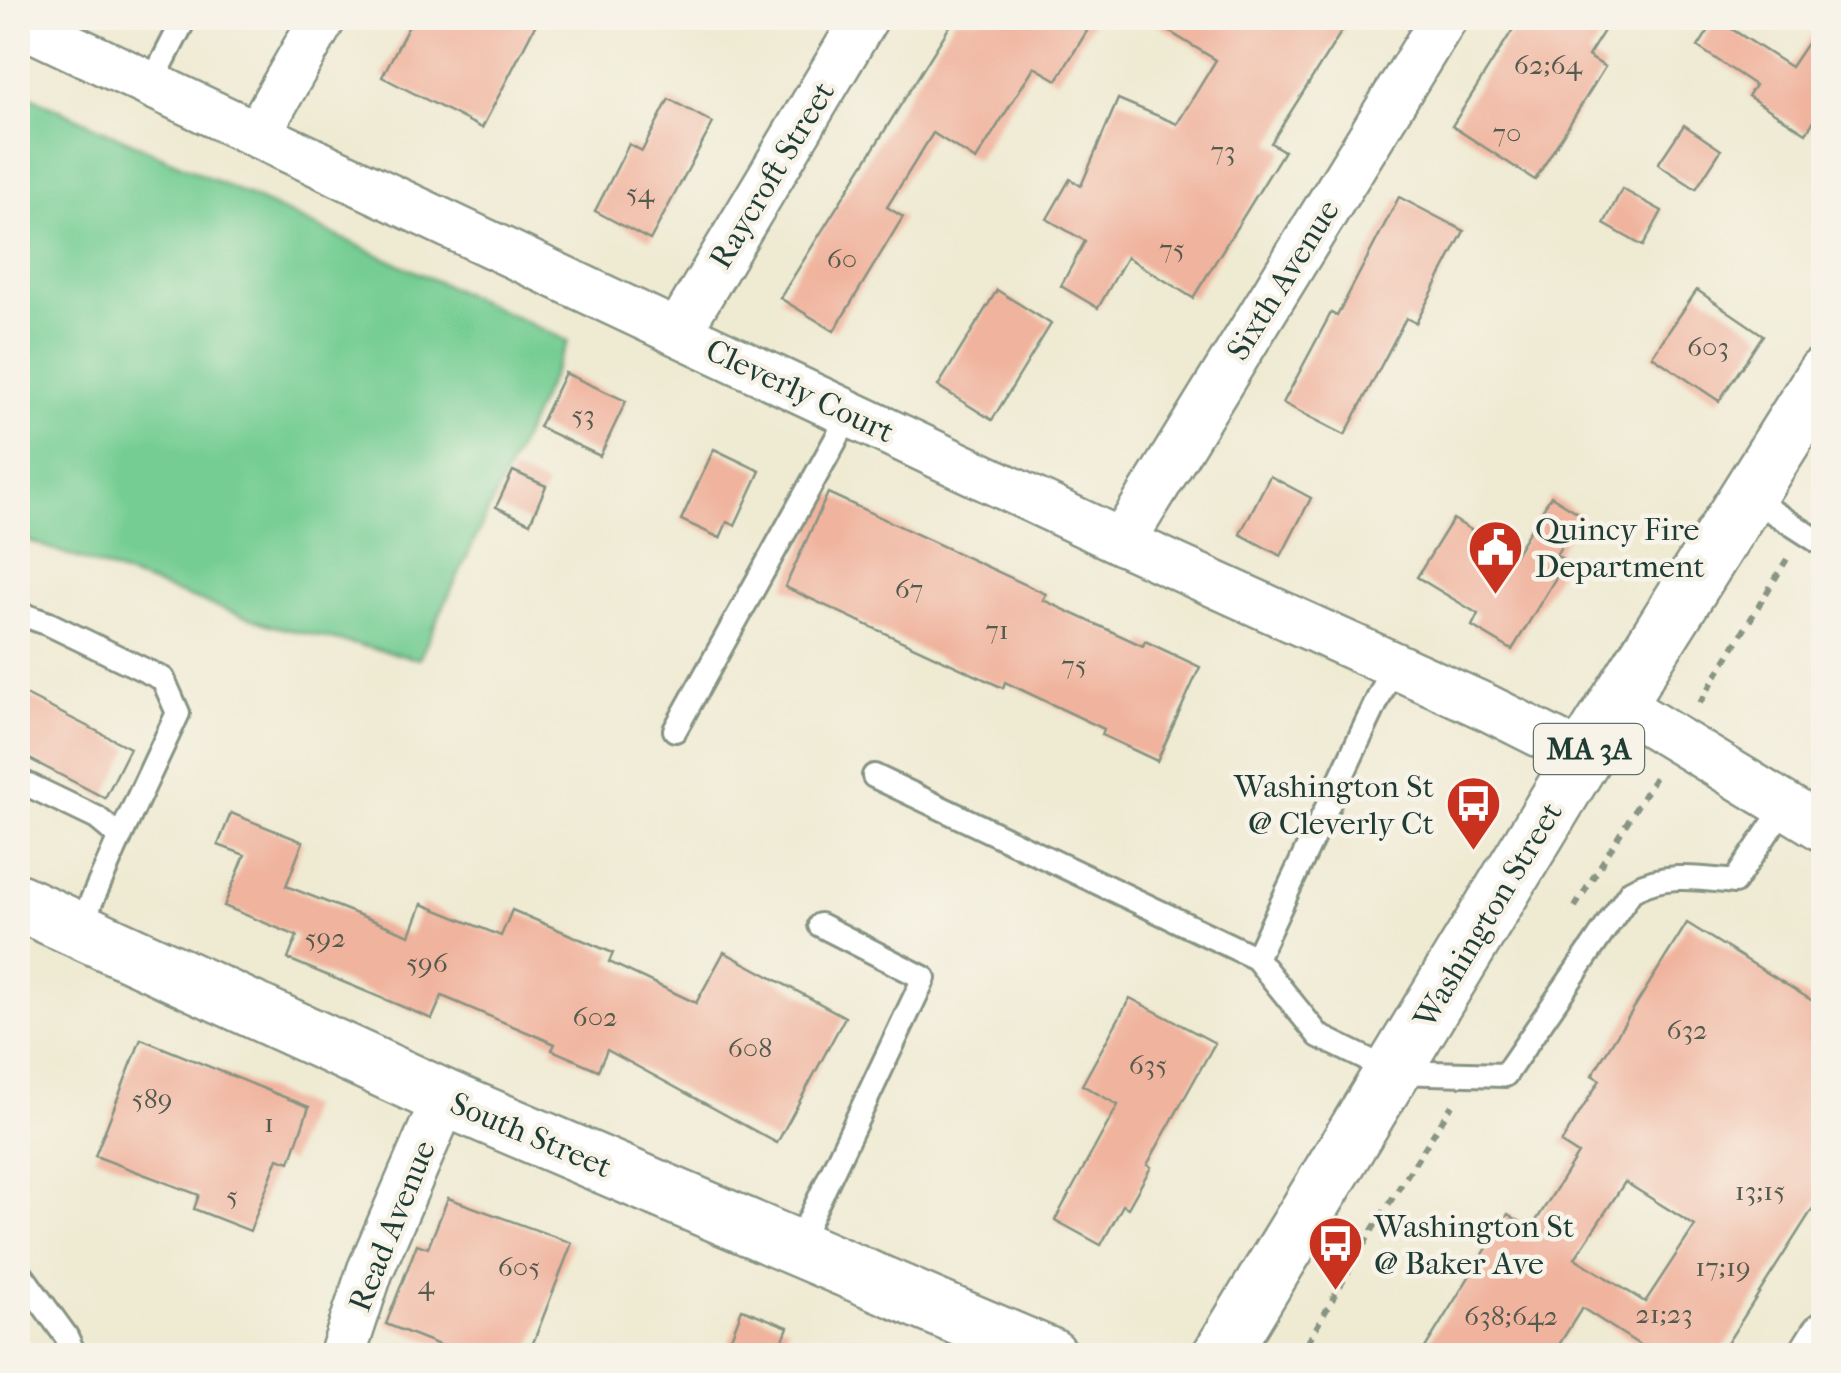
<svg xmlns="http://www.w3.org/2000/svg" width="1841" height="1373" viewBox="0 0 1841 1373" font-family="'IM FELL French Canon',serif">
<rect width="100%" height="100%" fill="#f7f3e8"/>
<filter id="ink" filterUnits="userSpaceOnUse"><feTurbulence type="fractalNoise" baseFrequency=".01" numOctaves="2"/><feDisplacementMap in="SourceGraphic" scale="20" xChannelSelector="R" yChannelSelector="G"/><feConvolveMatrix kernelMatrix="1 2 1 2 8 2 1 2 1" color-interpolation-filters="sRGB"/></filter>
<filter id="wash" filterUnits="userSpaceOnUse"><feTurbulence type="fractalNoise" baseFrequency=".0048" numOctaves="4" result="noise"/><feDisplacementMap in="SourceGraphic" scale="40" xChannelSelector="R" yChannelSelector="G"/><feGaussianBlur stdDeviation="2.25" result="paint"/><feColorMatrix in="noise" values="0 0 0 0 0 0 0 0 0 0 0 0 0 0 0 0 0 1.4 0 .05"/><feComposite in="paint" operator="in"/></filter>
<g filter="url(#wash)">
<rect width="100%" height="100%" fill="#efead2"/>
<!-- green -->
<polygon fill="#74cd93" stroke="#4a8564" stroke-width="2.5" points="18,91 568,341 419,659 269,625 18,537"/>
<g id="blocks">
<!-- building -->
<g fill="#f0b39d" fill-rule="evenodd">
<polygon points="413,18 539,18 482,128 382,77"/>
<polygon points="955,18 1095,18 1057,80 1034,67 976,160 933,133 887,207 903,217 834,331 780,298"/>
<polygon points="1147,18 1350,18 1271,143 1284,151 1193,298 1127,257 1098,308 1061,286 1085,241 1047,219 1070,179 1081,186 1118,99 1177,124 1216,60"/>
<polygon points="1520,18 1612,18 1588,56 1605,67 1535,180 1452,126"/>
<polygon points="1824,18 1824,105 1806,133 1748,96 1755,85 1698,47 1716,19 1791,67"/>
<polygon points="669,99 713,123 650,240 595,211 629,144 642,151"/>
<polygon points="1684,125 1721,150 1696,189 1658,164"/>
<polygon points="1622,189 1662,211 1643,246 1604,224"/>
<polygon points="1399,197 1464,231 1416,323 1406,318 1345,435 1283,403 1331,313 1337,316"/>
<polygon points="997,290 1051,324 992,420 938,386"/>
<polygon points="1697,290 1763,335 1719,401 1652,356"/>
<polygon points="565,373 626,401 600,456 539,427"/>
<polygon points="714,449 760,471 735,525 727,522 720,538 681,520"/>
<polygon points="513,471 546,486 530,523 496,507"/>
<polygon points="1270,476 1311,498 1281,556 1240,534"/>
<polygon points="828,493 1046,594 1043,600 1143,646 1145,641 1200,667 1157,761 1102,735 1104,729 1005,682 1003,688 785,587"/>
<polygon points="1551,496 1580,514 1556,555 1566,561 1512,650 1472,626 1478,614 1417,577 1453,519 1514,556"/>
<polygon points="18,691 130,748 105,798 18,753"/>
<polygon points="231,813 303,842 286,886 410,935 422,904 501,936 512,910 613,953 609,962 696,1003 724,952 845,1017 777,1143 607,1050 598,1070 552,1050 555,1044 442,996 432,1019 288,959 297,936 224,906 245,855 218,845"/>
<path d="M1687 923 1824 1008V1191L1719 1356H1657L1582 1308 1552 1356H1420L1508 1214 1531 1229 1578 1154 1561 1143 1600 1080 1592 1075ZM1625 1182 1695 1226 1645 1302 1575 1258Z"/>
<polygon points="1130,998 1215,1043 1147,1165 1151,1167 1128,1208 1123,1205 1101,1245 1055,1220 1118,1105 1082,1085"/>
<polygon points="141,1039 309,1107 290,1162 278,1158 250,1231 194,1209 199,1195 95,1156"/>
<polygon points="448,1198 572,1243 528,1356 467,1356 386,1324 417,1244 428,1248"/>
<polygon points="742,1309 788,1327 777,1356 724,1356"/>
</g>
</g>
</g>
<g filter="url(#ink)">
<use href="#blocks" fill-opacity="0" stroke="#879483" stroke-width="2.5"/>
<g fill="none" stroke-linecap="round" stroke-linejoin="round">
<defs>
<g id="lane">
<polyline points="151,84 185,18"/>
<polyline points="1748,496 1824,545"/>
<polyline points="18,613 49,624 163,679 178,713 120,837"/>
<polyline points="675,730 850,414"/>
<path d="M874 776 1256 958 1319 1036 1393 1072 1505 1075 1631 891C1663 872 1698 878 1734 882L1785 806"/>
<polyline points="18,780 97,818 120,837 78,931"/>
<polyline points="1256,958 1394,665"/>
<polyline points="796,1248 924,978 820,925"/>
<polyline points="18,1270 66,1336 75,1356"/>
</g>
<g id="street">
<polyline points="18,22 1122,542 1488,708 1584,756"/>
<polyline points="257,134 323,18"/>
<polyline points="678,332 865,18"/>
<polyline points="1122,542 1444,18"/>
<polyline points="1618,704 1824,829"/>
<polyline points="342,1356 370,1271 445,1098"/>
<polyline points="1811,1356 1824,1335"/>
</g>
<polyline id="secondary" points="18,902 445,1098 1050,1356"/>
<polyline id="primary" points="1220,1356 1584,756 1824,375"/>
</defs>
<!-- lane casing -->
<use href="#lane" stroke="#879483" stroke-width="28"/>
<!-- street casing -->
<use href="#street" stroke="#879483" stroke-width="50"/>
<!-- secondary casing -->
<use href="#secondary" stroke="#879483" stroke-width="60"/>
<!-- primary casing -->
<use href="#primary" stroke="#879483" stroke-width="60"/>
<!-- path -->
<g stroke="#879483" stroke-width="6" stroke-dasharray="8 8" stroke-linecap="butt">
<polyline points="1700,703 1787,559"/>
<polyline points="1575,907 1655,777"/>
<polyline points="1300,1356 1374,1227 1452,1105"/>
</g>
<!-- lane -->
<use href="#lane" stroke="#fff" stroke-width="22"/>
<!-- street -->
<use href="#street" stroke="#fff" stroke-width="45"/>
<!-- secondary -->
<use href="#secondary" stroke="#fff" stroke-width="55"/>
<!-- primary -->
<use href="#primary" stroke="#fff" stroke-width="55"/>
</g>
</g>
<!-- icons -->
<defs>
<symbol id="civic-pin" viewBox="-11 -11 22 30"><path d="M0 17L-7.5 6A9.5 9.5 0 1 1 7.5 6Z" fill="#c8321e" stroke="#f7f3e8"/><path d="M-.6-6.5H3V-4.5H.6V-3L4-1V1h2V6H-6V1h2V-1L-.6-3ZM-1.2 2.5V6h2.4V2.5Z" fill="#fff"/></symbol>
<symbol id="bus-pin" viewBox="-11 -11 22 30"><path d="M0 17L-7.5 6A9.5 9.5 0 1 1 7.5 6Z" fill="#c8321e" stroke="#f7f3e8"/><path d="M-5-6H5V4H4V6H2V4H-2V6H-4V4H-5ZM-3.5-4V0h7V-4ZM-3.5 1.2v1.5H-2V1.2ZM2 1.2v1.5H3.5V1.2Z" fill="#fff"/></symbol>
</defs>
<g fill-rule="evenodd">
<use href="#civic-pin" x="1464" y="516" width="63" height="86"/>
<use href="#bus-pin" x="1442" y="772" width="63" height="86"/>
<use href="#bus-pin" x="1304" y="1212" width="63" height="86"/>
</g>
<g text-anchor="middle" dominant-baseline="central" stroke-width="9" stroke-linejoin="round" paint-order="stroke">
<!-- number labels -->
<g font-size="28" fill="#535a4e">
<text x="1548" y="64">62;64</text>
<text x="1507" y="132">70</text>
<text x="1223" y="150">73</text>
<text x="640" y="192">54</text>
<text x="1172" y="248">75</text>
<text x="842" y="258">60</text>
<text x="1708" y="346">603</text>
<text x="583" y="414">53</text>
<text x="909" y="588">67</text>
<text x="997" y="629">71</text>
<text x="1074" y="664">75</text>
<text x="325" y="937">592</text>
<text x="427" y="962">596</text>
<text x="595" y="1016">602</text>
<text x="1687" y="1029">632</text>
<text x="750" y="1047">608</text>
<text x="1148" y="1064">635</text>
<text x="152" y="1098">589</text>
<text x="269" y="1122">1</text>
<text x="1760" y="1190">13;15</text>
<text x="232" y="1195">5</text>
<text x="519" y="1266">605</text>
<text x="1723" y="1266">17;19</text>
<text x="426" y="1284">4</text>
<text x="1664" y="1313">21;23</text>
<text x="1511" y="1315">638;642</text>
</g>
<!-- shield labels -->
<rect fill="#f7f3e8" stroke="#60746a" stroke-width="2.5" x="1534" y="724" width="110" height="50" rx="8"/>
<g font-size="30" font-weight="bold" fill="#1f3d34">
<text x="1589" y="749">MA 3A</text>
</g>
<!-- street labels -->
<g font-size="32" fill="#1f3d34" stroke="#f7f3e8">
<text transform="translate(772 175) rotate(-59)">Raycroft Street</text>
<text transform="translate(1283 280) rotate(-58)">Sixth Avenue</text>
<text transform="translate(800 391) rotate(25)">Cleverly Court</text>
<text transform="translate(1488 915) rotate(-59)">Washington Street</text>
<text transform="translate(531 1135) rotate(23)">South Street</text>
<text transform="translate(392 1226) rotate(-68)">Read Avenue</text>
</g>
<!-- poi labels -->
<g font-size="32" fill="#1f3d34" stroke="#f7f3e8" text-anchor="start">
<text x="1535" y="529">Quincy Fire<tspan x="1535" dy="37">Department</tspan></text>
<text x="1434" y="786" text-anchor="end">Washington St<tspan x="1434" dy="37">@ Cleverly Ct</tspan></text>
<text x="1374" y="1226">Washington St<tspan x="1374" dy="37">@ Baker Ave</tspan></text>
</g>
</g>
<!-- margin -->
<rect width="1841" height="1373" fill="none" stroke="#f7f3e8" stroke-width="60"/>
</svg>
